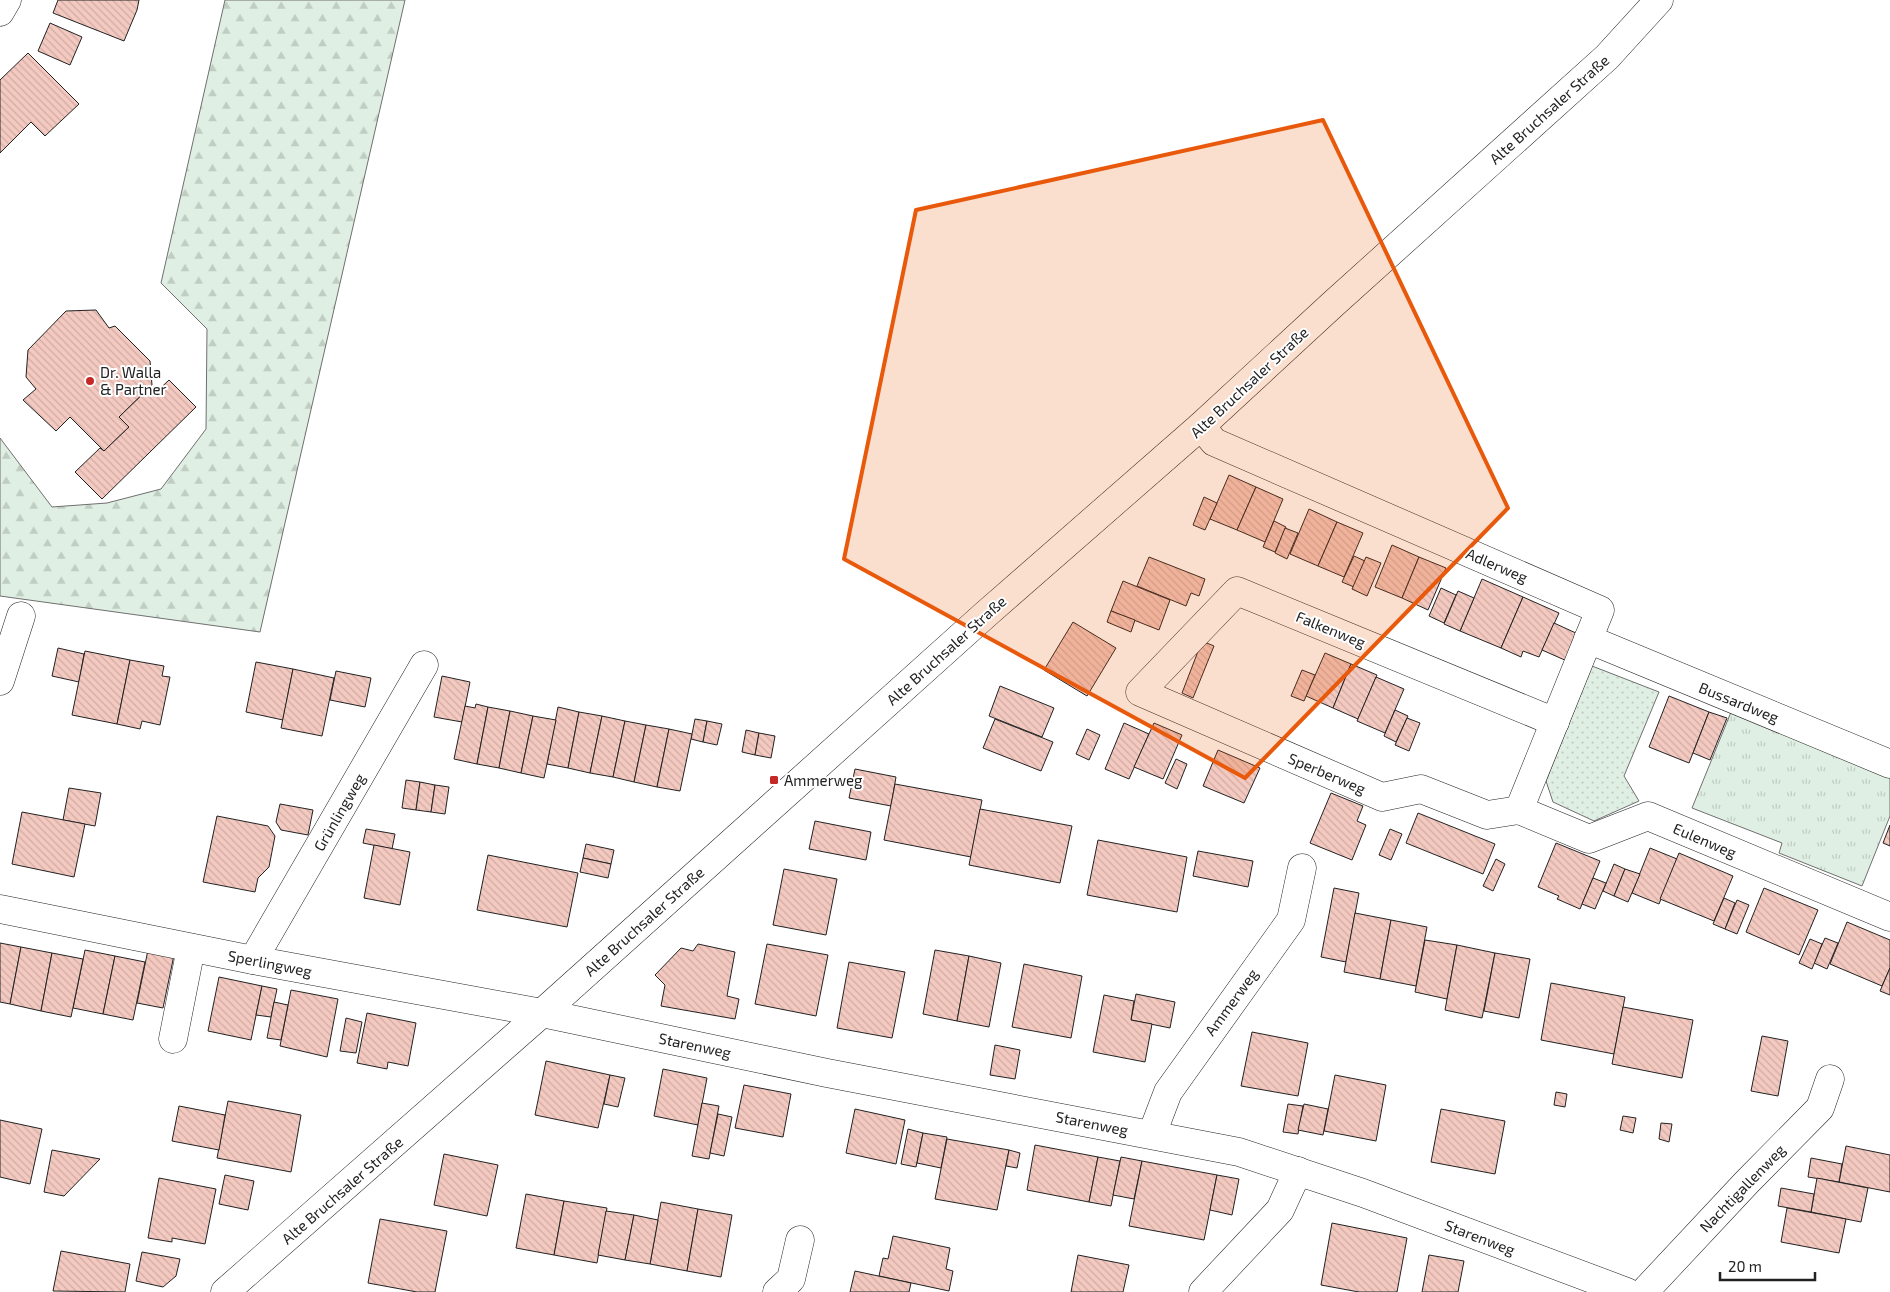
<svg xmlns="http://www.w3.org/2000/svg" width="1890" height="1292" viewBox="0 0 1890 1292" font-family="'Exo 2',sans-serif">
<defs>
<pattern id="grass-tufts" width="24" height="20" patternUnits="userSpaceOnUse" patternTransform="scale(1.25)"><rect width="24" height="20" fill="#e0efe3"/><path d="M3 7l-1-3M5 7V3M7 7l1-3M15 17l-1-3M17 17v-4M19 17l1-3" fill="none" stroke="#c0cdc2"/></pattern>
<pattern id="forest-firs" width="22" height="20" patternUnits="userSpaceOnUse" patternTransform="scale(1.25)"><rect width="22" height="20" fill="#e0efe3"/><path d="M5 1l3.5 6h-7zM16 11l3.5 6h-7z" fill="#c0cdc2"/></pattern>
<pattern id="park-dots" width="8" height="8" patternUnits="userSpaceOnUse" patternTransform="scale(1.25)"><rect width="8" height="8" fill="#e0efe3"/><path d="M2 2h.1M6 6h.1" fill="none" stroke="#c0cdc2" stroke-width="1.8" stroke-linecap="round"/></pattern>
<pattern id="building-back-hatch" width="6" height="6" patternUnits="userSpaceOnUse" patternTransform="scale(1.25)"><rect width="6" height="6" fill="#f3c9c0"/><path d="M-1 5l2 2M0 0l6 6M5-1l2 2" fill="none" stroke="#d0aca5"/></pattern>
</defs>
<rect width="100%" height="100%" fill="#fff"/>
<!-- grass -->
<polygon fill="url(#grass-tufts)" stroke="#6f6f6f" points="1731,712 1890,776 1890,816 1862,886 1779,853 1782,843 1692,808"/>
<!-- forest -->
<polygon fill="url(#forest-firs)" stroke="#6f6f6f" points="225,0 405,0 260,632 0,596 0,438 52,507 107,503 161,489 206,429 207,329 161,283"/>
<!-- park -->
<polygon fill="url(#park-dots)" stroke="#6f6f6f" points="1592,666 1659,692 1624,776 1639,801 1594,821 1553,802 1546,781"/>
<!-- building -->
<g fill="url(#building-back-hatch)" stroke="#222">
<polygon points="58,0 139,0 137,10 124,41 53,13"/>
<polygon points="50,23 82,37 70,65 38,51"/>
<polygon points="28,53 79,104 45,136 31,122 0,153 0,80"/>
<polygon points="96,310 109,328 115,326 150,361 152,385 119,417 129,427 104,451 70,417 56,431 23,400 36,389 26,377 28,350 66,311"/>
<polygon points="169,380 196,407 102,499 75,472 100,448 104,451 129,427 119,417 147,390 152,396"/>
<polygon points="1229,475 1256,487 1237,530 1210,519"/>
<polygon points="1256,487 1283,499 1265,542 1237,530"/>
<polygon points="1204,497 1217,503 1205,530 1193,525"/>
<polygon points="1309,509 1337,522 1318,566 1290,554"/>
<polygon points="1274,521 1286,527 1275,552 1263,547"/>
<polygon points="1337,522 1363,533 1344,577 1318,566"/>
<polygon points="1285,528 1298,533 1287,559 1275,553"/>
<polygon points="1392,545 1419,557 1402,598 1375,587"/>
<polygon points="1354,556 1365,561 1354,587 1342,582"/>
<polygon points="1149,557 1205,579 1199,596 1191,593 1186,606 1137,586"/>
<polygon points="1366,557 1381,563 1367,596 1352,589"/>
<polygon points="1419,557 1446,568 1428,610 1402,598"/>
<polygon points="1482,579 1523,597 1501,648 1460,631"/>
<polygon points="1123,581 1170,600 1159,630 1111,611"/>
<polygon points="1441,588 1456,595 1444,623 1429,616"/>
<polygon points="1458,591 1474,598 1460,631 1444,624"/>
<polygon points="1523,597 1559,613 1539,657 1523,651 1521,657 1501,648"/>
<polygon points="1111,611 1135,620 1131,632 1107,622"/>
<polygon points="1073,622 1116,648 1087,696 1044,670"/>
<polygon points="1554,623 1578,634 1567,661 1542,650"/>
<polygon points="1202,641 1214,646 1193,698 1182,693"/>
<polygon points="58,648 84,654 79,682 52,676"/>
<polygon points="85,651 130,660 117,724 72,715"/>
<polygon points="1325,653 1351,664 1333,708 1306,696"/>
<polygon points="130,660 164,666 162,676 170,677 160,725 142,721 140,729 117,724"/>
<polygon points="256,662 293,669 283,720 246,712"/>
<polygon points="1351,664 1377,675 1358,719 1333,708"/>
<polygon points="293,669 334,678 322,736 281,728"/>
<polygon points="1302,670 1315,675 1304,701 1291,696"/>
<polygon points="336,671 371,678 365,707 330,700"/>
<polygon points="442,676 470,682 462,722 434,717"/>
<polygon points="1376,677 1404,689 1385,733 1357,721"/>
<polygon points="1000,686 1054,708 1042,737 989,716"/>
<polygon points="1669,696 1709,712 1689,763 1649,747"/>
<polygon points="476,704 488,707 477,764 454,759 465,706 475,708"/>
<polygon points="488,707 510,711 499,768 477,764"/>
<polygon points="558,707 579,712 568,768 547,764"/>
<polygon points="1395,710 1408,716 1396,742 1384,736"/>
<polygon points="510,711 533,716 521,773 499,768"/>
<polygon points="579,712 602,716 590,773 568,768"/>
<polygon points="1709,712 1727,718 1710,760 1693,753"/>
<polygon points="533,716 556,720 544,778 521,773"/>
<polygon points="602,716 625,721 613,777 590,773"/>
<polygon points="1407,718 1420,723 1409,751 1395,745"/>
<polygon points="695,719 707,721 703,742 691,739"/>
<polygon points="995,719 1053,742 1041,771 983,748"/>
<polygon points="625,721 646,725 634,782 613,777"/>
<polygon points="707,721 722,724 717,745 703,742"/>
<polygon points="1124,723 1149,734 1129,779 1105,769"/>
<polygon points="1154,723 1182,735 1163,779 1134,767"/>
<polygon points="646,725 669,729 657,787 634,782"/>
<polygon points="669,729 692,734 680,791 657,787"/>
<polygon points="1087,729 1100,735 1089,760 1076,754"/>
<polygon points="746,730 759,733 755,755 742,752"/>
<polygon points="759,733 775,736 771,758 755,755"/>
<polygon points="1218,750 1260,768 1244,803 1203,786"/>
<polygon points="1176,759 1187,764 1177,789 1165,783"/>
<polygon points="855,769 896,777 891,806 849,798"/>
<polygon points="406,780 420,782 416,810 402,808"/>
<polygon points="420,782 435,785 431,812 416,810"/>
<polygon points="895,784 982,800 971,857 884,840"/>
<polygon points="435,785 449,787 445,814 431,812"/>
<polygon points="69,788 101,793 95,826 63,820"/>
<polygon points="1331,793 1363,806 1357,821 1366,825 1352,860 1310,843"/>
<polygon points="280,804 313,810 308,835 281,830 276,822"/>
<polygon points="980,809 1072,826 1060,883 969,865"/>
<polygon points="22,812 85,824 74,877 12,864"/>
<polygon points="1418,813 1495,844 1483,874 1406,843"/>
<polygon points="217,816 268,826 275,836 269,867 258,878 255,892 203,882"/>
<polygon points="815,821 871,832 866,860 809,849"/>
<polygon points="1890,825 1890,846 1883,843"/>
<polygon points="366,829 395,834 392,849 363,843"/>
<polygon points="1390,829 1402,834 1391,860 1379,855"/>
<polygon points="1098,840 1187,857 1177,912 1087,895"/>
<polygon points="1556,843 1600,861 1580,909 1557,899 1559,896 1538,887"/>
<polygon points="586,844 614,850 611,864 583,858"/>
<polygon points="374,845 410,852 400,905 364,898"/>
<polygon points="1650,848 1677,859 1659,904 1632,893"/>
<polygon points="1198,851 1253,861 1248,887 1193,876"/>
<polygon points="1679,853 1733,876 1714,921 1660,899"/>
<polygon points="488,855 578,873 567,927 477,910"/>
<polygon points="583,858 611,864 608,878 580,872"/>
<polygon points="1496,859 1505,864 1493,891 1483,886"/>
<polygon points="1614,864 1625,869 1614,896 1603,891"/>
<polygon points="784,869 837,879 826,935 773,925"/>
<polygon points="1625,869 1640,874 1628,902 1614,896"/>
<polygon points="1593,878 1606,883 1595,909 1582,904"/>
<polygon points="1334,888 1359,893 1346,962 1321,957"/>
<polygon points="1764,888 1818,910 1799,955 1746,932"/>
<polygon points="1724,898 1735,903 1725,929 1713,924"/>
<polygon points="1737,900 1749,905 1737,934 1725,929"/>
<polygon points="1355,913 1391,920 1380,979 1344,972"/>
<polygon points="1391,920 1427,927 1416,986 1380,979"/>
<polygon points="1847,922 1890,940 1890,968 1882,986 1830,964"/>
<polygon points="1825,938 1838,943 1827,969 1814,963"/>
<polygon points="1810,939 1822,944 1812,969 1799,963"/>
<polygon points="1425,940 1457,945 1447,999 1415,992"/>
<polygon points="0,943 21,947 10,1004 0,1002"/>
<polygon points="698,944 735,952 727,996 739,999 735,1019 661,1006 665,985 655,975 681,948 693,951"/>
<polygon points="767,944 828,955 816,1016 755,1004"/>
<polygon points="1457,945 1495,953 1482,1018 1445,1010"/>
<polygon points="21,947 52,953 41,1011 10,1004"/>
<polygon points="85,950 115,956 103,1014 73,1008"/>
<polygon points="148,950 174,955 163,1008 137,1003"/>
<polygon points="935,950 969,956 957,1021 923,1014"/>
<polygon points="52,953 83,959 71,1017 41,1011"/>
<polygon points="1495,953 1530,959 1519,1018 1484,1011"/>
<polygon points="115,956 145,962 133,1020 103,1014"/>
<polygon points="969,956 1001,963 989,1027 957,1021"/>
<polygon points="849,962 905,972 892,1038 837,1028"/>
<polygon points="1024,964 1082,976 1071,1038 1012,1027"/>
<polygon points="1890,968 1890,995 1880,991"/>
<polygon points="219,977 262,986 251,1040 208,1031"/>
<polygon points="1551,983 1625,997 1614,1054 1541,1040"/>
<polygon points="262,986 277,989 271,1017 256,1015"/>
<polygon points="291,990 338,999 327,1057 280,1046"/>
<polygon points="1136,994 1175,1002 1170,1028 1131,1020"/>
<polygon points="1104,995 1134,1001 1131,1020 1152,1024 1145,1062 1093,1052"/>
<polygon points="274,1002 288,1005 281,1040 267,1038"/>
<polygon points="1623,1007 1693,1020 1682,1078 1612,1064"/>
<polygon points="367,1013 416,1023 408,1066 388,1062 387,1069 357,1063"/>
<polygon points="346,1018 362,1022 356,1053 340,1051"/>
<polygon points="1252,1032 1308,1043 1298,1096 1241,1086"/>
<polygon points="1762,1036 1788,1041 1778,1096 1751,1091"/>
<polygon points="995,1045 1020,1050 1015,1079 990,1075"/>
<polygon points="546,1061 610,1075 598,1128 535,1115"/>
<polygon points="663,1069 707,1078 698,1125 654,1116"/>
<polygon points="610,1075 625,1078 618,1107 604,1104"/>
<polygon points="1335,1075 1386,1085 1376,1141 1324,1131"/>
<polygon points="744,1085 791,1094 783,1137 735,1128"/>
<polygon points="1556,1092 1567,1094 1565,1107 1554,1105"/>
<polygon points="228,1101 301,1115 291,1172 217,1158"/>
<polygon points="702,1103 719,1106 709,1159 692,1156"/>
<polygon points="1288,1104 1303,1106 1298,1134 1283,1132"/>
<polygon points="1304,1104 1328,1109 1323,1135 1298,1130"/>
<polygon points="179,1106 225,1115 219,1150 172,1141"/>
<polygon points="855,1109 905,1120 896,1164 846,1153"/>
<polygon points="1441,1109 1505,1121 1495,1174 1431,1162"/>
<polygon points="718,1114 732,1117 724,1156 710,1153"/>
<polygon points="1623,1116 1636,1118 1633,1133 1620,1130"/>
<polygon points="0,1120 42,1129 30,1184 0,1177"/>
<polygon points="1661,1123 1672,1124 1669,1142 1659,1139"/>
<polygon points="908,1129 923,1133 916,1167 901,1164"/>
<polygon points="923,1133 947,1137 941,1168 917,1163"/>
<polygon points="947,1139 1009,1150 997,1210 935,1199"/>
<polygon points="1035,1145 1098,1157 1089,1202 1027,1190"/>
<polygon points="1846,1146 1890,1155 1890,1192 1839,1182"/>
<polygon points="52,1150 100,1159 64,1196 44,1192"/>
<polygon points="1009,1150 1020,1153 1017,1168 1006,1166"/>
<polygon points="444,1154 498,1165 487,1216 434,1205"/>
<polygon points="1098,1157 1120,1161 1111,1206 1089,1202"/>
<polygon points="1121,1157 1142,1161 1134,1199 1113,1195"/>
<polygon points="1811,1158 1842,1164 1839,1182 1808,1177"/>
<polygon points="1142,1161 1217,1175 1204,1240 1129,1226"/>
<polygon points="225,1175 254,1181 248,1210 219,1204"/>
<polygon points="1217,1175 1239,1179 1232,1215 1210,1210"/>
<polygon points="159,1178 216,1189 205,1244 172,1238 172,1242 148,1238"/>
<polygon points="1817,1178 1868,1188 1861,1222 1811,1212"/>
<polygon points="1781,1188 1814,1194 1811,1212 1778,1206"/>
<polygon points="526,1194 564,1201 554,1255 516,1248"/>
<polygon points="564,1201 607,1208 597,1263 554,1255"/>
<polygon points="661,1202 698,1209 687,1271 650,1264"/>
<polygon points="1787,1208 1846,1219 1839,1253 1781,1242"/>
<polygon points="698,1209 732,1215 721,1277 687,1271"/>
<polygon points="606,1211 634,1215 625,1260 598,1255"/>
<polygon points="634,1215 658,1220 650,1264 625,1260"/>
<polygon points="380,1219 447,1231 435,1292 417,1292 368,1283"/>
<polygon points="1332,1223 1407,1238 1397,1292 1359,1292 1321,1285"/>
<polygon points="893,1236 950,1248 946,1269 953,1271 949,1291 879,1276 883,1258 888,1259"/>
<polygon points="61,1251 130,1264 125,1292 53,1291"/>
<polygon points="142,1252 180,1259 176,1276 163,1287 136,1281"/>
<polygon points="1078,1255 1129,1265 1123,1292 1071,1292"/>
<polygon points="1429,1255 1464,1261 1458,1292 1422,1292"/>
<polygon points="855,1271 911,1283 909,1292 850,1292"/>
</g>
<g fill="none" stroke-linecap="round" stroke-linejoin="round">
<defs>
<g id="minor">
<polyline points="0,12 7,0"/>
<polyline points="1201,426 1214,442 1600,610 1519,810"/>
<polyline points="1588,639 1890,764"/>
<polyline points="0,681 21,616"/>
<polyline points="1519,810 1487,815 1421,789 1382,797 1140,692 1237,591 1555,722"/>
<polyline points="1519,810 1589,839 1648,816 1890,917"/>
<polyline points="0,909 253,960 542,1013 827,1073 1239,1152 1363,1193 1627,1292"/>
<polyline points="253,960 424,665"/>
<polyline points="173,1039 191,948"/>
<polyline points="1152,1134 1168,1092 1291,920 1302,868"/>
<polyline points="225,1292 542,1013 986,614 1201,426 1332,305 1607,57 1659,0"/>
<polyline points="777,1292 791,1279 800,1240"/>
<polyline points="1203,1292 1280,1210 1298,1171"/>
<polyline points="1644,1292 1747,1182 1820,1108 1830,1079"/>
</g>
</defs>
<!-- minor casing -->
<use href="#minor" stroke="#222" stroke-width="29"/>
<!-- minor -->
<use href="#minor" stroke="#fff" stroke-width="28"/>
</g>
<!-- marked area -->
<path fill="#e8590c" fill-opacity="0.2" stroke="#e8590c" stroke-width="4" stroke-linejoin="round" d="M1323 120 1508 508 1245 778 844 559 916 210Z"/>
<!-- markers -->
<g fill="#c62828" stroke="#fff" stroke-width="2">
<circle cx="90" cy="381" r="5"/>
<rect x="769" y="775" width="10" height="10" rx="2.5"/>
</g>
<g text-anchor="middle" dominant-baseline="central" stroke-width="4" stroke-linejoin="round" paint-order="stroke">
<!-- street labels -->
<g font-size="15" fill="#222" stroke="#fff">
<text transform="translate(1549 109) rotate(-42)">Alte Bruchsaler Straße</text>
<text transform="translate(1249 382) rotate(-43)">Alte Bruchsaler Straße</text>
<text transform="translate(1497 565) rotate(23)">Adlerweg</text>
<text transform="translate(1331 629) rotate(22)">Falkenweg</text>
<text transform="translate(946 650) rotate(-42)">Alte Bruchsaler Straße</text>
<text transform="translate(1739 702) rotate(22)">Bussardweg</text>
<text transform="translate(1327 773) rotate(23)">Sperberweg</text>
<text transform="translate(339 812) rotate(-60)">Grünlingweg</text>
<text transform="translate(1705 840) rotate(23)">Eulenweg</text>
<text transform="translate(644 921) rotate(-42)">Alte Bruchsaler Straße</text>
<text transform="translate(270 963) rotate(11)">Sperlingweg</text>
<text transform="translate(1231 1002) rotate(-54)">Ammerweg</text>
<text transform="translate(695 1045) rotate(12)">Starenweg</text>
<text transform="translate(1092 1123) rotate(11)">Starenweg</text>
<text transform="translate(1742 1188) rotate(-46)">Nachtigallenweg</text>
<text transform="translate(342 1190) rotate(-41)">Alte Bruchsaler Straße</text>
<text transform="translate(1480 1237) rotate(21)">Starenweg</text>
</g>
<!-- poi labels -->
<g font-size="15" fill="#222" stroke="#fff" text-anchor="start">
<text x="100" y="372">Dr. Walla<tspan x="100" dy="17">&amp; Partner</tspan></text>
<text x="784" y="780">Ammerweg</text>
</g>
</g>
<!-- scale -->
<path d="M1720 1272v8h95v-8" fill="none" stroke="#222222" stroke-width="2.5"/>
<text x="1728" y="1272" font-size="15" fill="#222222" stroke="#ffffff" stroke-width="4" paint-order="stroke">20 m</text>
</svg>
